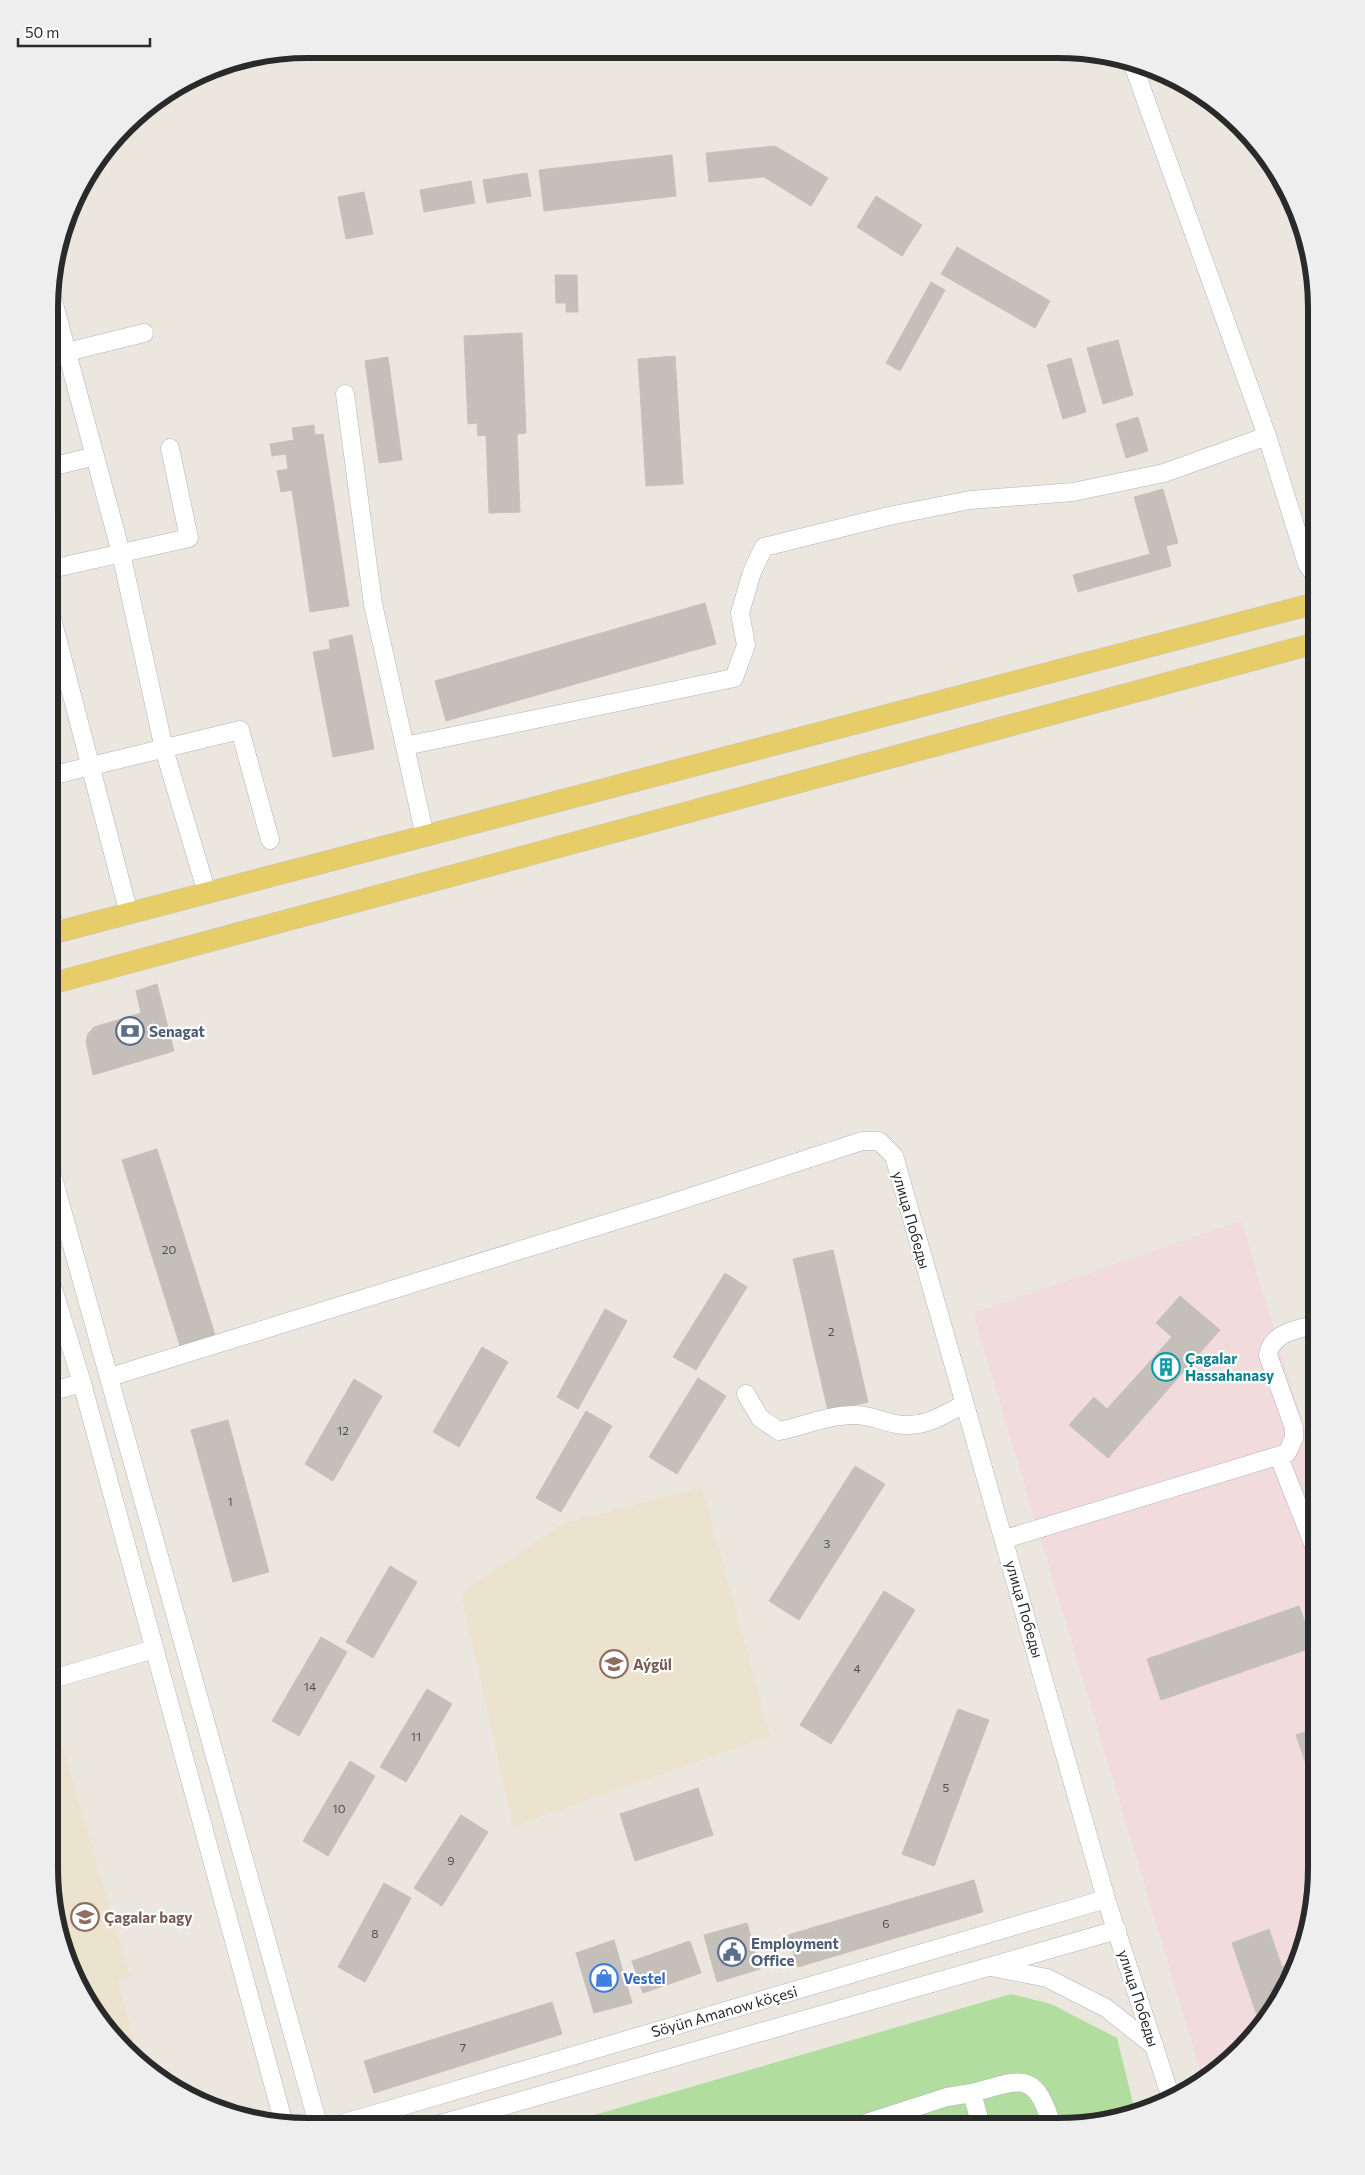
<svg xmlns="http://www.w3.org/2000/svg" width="1365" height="2175" viewBox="0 0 1365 2175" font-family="Commissioner,sans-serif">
<rect width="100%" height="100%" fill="#ebe6de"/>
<!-- education -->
<g fill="#ece3ce">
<polygon points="702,1487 770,1736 513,1826 461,1593 562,1524"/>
<polygon points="49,1700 130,1976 117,1982 140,2060 138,2060 102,2025 68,1966 49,1867"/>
</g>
<!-- medical -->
<polygon fill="#f1dbdc" points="1241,1221 1316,1467 1316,1885 1302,1951 1263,2025 1215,2073 1203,2080 973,1313"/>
<!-- green -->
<polygon fill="#b1de9e" points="1011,1994 1051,2004 1117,2038 1135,2111 1058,2126 560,2125"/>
<!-- building -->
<g fill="#c4c0b9" stroke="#c7c2b7">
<polygon points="775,146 828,178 811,206 764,177 709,182 706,153"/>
<polygon points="672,155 676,196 544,211 539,170"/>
<polygon points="527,173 531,196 487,203 483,180"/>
<polygon points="471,181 475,203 424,212 420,190"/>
<polygon points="364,192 373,234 346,239 338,197"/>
<polygon points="876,196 922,225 902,256 857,227"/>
<polygon points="957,247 1050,301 1035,328 941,274"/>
<polygon points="555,275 577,275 578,312 566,312 566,303 556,303"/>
<polygon points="931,282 945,290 900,371 886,363"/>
<polygon points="522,333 526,433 517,434 520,512 489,513 486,435 478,436 477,423 468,424 464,336"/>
<polygon points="1118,340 1133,395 1103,404 1087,348"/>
<polygon points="675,356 683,484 646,486 638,359"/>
<polygon points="388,357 402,460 379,463 365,361"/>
<polygon points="1071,358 1086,412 1063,419 1047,365"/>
<polygon points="1138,417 1148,451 1126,458 1116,424"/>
<polygon points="314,425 315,435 323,434 349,606 310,612 292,490 281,492 277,471 288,469 286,454 272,456 270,444 294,440 292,428"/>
<polygon points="1163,489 1178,543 1166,546 1171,566 1078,592 1073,575 1150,554 1134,497"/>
<polygon points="705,603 716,644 446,721 435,681"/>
<polygon points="352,635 374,749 333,757 313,652 330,649 329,640"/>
<polygon points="157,984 174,1051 93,1075 86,1041 88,1034 94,1027 104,1024 141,1013 136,991"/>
<polygon points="157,1149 216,1338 181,1349 122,1160"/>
<polygon points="833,1250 868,1402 828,1411 793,1259"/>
<polygon points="725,1273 747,1287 696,1370 673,1357"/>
<polygon points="1180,1296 1220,1330 1108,1458 1069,1425 1094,1397 1107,1409 1172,1337 1156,1323"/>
<polygon points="605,1309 627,1321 578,1409 557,1397"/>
<polygon points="482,1347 508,1362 459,1447 433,1432"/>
<polygon points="698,1378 726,1396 677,1474 649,1457"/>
<polygon points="354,1379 382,1396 333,1481 305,1464"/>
<polygon points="586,1411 612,1426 561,1512 536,1498"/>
<polygon points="228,1420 269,1572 233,1582 191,1430"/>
<polygon points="855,1466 885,1484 799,1620 769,1601"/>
<polygon points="390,1566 417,1582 373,1658 346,1642"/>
<polygon points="884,1591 915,1610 831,1744 800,1725"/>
<polygon points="1299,1606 1314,1647 1161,1700 1147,1659"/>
<polygon points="321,1637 347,1652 299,1736 272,1721"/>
<polygon points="427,1689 452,1704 406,1782 380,1767"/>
<polygon points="958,1709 989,1720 934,1866 902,1854"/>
<polygon points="1316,1728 1316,1793 1296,1735"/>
<polygon points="350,1761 375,1776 328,1856 303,1841"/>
<polygon points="698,1788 713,1835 635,1861 620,1814"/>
<polygon points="461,1815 488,1832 442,1906 414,1888"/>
<polygon points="974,1880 983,1912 798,1967 788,1935"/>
<polygon points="384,1883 411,1898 365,1982 338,1967"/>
<polygon points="747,1923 760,1969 717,1982 704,1935"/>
<polygon points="1269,1929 1282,1967 1297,1962 1261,2027 1232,1943"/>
<polygon points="614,1940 632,2003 594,2013 576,1953"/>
<polygon points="690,1941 701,1973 643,1993 632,1961"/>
<polygon points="552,2002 562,2034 374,2093 364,2061"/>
<polygon points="213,2096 217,2109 199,2101"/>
</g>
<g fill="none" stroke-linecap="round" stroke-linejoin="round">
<defs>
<g id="minor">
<polyline points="1132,62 1267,436 1307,564 1316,578"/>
<polyline points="51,293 121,553 164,749 207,893"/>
<polyline points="51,356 144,333"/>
<polyline points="345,394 373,604 425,836"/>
<polyline points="51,467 95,456"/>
<polyline points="51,569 189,538 170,448"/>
<polyline points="50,611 129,914"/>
<polyline points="405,746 734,678 746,645 740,613 752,572 764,547 889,516 970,500 1073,492 1164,473 1267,436"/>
<polyline points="50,776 240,730 270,840"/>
<polyline points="50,911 56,932"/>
<polyline points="50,1167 318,2124"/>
<polyline points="50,1279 82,1383 284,2124"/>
<polyline points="110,1377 663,1206 862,1141 879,1141 894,1156 1106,1899 1171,2098"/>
<polyline points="49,1392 82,1383"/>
<path d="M746 1394 760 1418 779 1431C803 1426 829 1415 854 1415 870 1415 881 1421 896 1424 922 1429 942 1416 964 1404"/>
<polyline points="1279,1457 1316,1551"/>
<path d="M1005 1539 1287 1453 1294 1438V1428L1268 1355C1272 1332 1297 1330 1316 1324"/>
<polyline points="49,1680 154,1649"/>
<polyline points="991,1967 1047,1978 1106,2008 1154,2046"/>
<polyline points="341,2124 1106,1899"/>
<polyline points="437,2125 1117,1930"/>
<polyline points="857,2126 947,2097 972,2093"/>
<path d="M981 2126 972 2093C1021 2080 1035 2069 1052 2126"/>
</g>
<g id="major">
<polyline points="50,934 1316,603"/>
<polyline points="50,984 1316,643"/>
</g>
</defs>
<!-- minor casing -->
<use href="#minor" stroke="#b1b3bd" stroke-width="19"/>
<!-- major casing -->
<use href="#major" stroke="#c3c3c3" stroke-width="22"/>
<!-- minor -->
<use href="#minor" stroke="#fff" stroke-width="18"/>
<!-- major -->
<use href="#major" stroke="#e7cd67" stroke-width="21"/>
</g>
<!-- icons -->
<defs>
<symbol id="bank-ring" viewBox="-11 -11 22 22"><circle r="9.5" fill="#fff" stroke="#5c6f8a" stroke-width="1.5"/><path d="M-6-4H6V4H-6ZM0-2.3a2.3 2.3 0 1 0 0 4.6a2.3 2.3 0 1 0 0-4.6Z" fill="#5c6f8a"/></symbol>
<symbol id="building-ring" viewBox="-11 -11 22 22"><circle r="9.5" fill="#fff" stroke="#0f9aa8" stroke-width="1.5"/><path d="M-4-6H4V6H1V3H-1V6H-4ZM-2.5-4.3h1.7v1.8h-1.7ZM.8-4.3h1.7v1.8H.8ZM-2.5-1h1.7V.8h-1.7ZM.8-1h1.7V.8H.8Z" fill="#0f9aa8"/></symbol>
<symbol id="school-ring" viewBox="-11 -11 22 22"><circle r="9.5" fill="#fff" stroke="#8d6e63" stroke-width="1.5"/><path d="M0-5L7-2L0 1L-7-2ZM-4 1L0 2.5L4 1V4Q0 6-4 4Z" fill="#8d6e63"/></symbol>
<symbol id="civic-ring" viewBox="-11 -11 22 22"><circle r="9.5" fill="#fff" stroke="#5c6f8a" stroke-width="1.5"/><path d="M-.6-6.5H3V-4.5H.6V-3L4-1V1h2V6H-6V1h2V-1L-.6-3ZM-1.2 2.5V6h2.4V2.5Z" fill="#5c6f8a"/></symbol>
<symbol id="shop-ring" viewBox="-11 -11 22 22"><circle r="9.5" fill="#fff" stroke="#3f7fe0" stroke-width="1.5"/><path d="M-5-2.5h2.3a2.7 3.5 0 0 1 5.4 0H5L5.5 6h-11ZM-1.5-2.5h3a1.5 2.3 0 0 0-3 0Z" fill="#3f7fe0"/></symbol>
</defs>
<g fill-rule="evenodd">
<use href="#bank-ring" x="114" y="1015" width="32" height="32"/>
<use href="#building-ring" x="1150" y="1351" width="32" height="32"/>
<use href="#school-ring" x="598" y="1648" width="32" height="32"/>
<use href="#school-ring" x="69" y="1901" width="32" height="32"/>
<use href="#civic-ring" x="716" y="1936" width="32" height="32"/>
<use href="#shop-ring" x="588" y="1962" width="32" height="32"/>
</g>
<g text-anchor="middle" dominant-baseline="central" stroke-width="4.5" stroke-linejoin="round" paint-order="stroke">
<!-- number labels -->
<g font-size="12" fill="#50504e">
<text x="169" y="1249">20</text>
<text x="831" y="1331">2</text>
<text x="343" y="1430">12</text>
<text x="230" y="1501">1</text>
<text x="827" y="1543">3</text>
<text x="857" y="1668">4</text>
<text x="310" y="1686">14</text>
<text x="416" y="1736">11</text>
<text x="946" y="1787">5</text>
<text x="339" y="1808">10</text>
<text x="451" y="1860">9</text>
<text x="886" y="1923">6</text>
<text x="375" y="1933">8</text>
<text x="463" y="2047">7</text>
</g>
<!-- service labels -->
<g font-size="15" font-weight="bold" fill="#4e5e75" stroke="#fff" text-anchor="start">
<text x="149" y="1031">Senagat</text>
<text x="751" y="1943">Employment<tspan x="751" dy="17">Office</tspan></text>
</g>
<!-- street labels -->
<g font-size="15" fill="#2a2a2a" stroke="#fff">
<text transform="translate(912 1220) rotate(74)">улица Победы</text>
<text transform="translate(1025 1609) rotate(74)">улица Победы</text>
<text transform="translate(1139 1998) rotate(72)">улица Победы</text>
<text transform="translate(724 2011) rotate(-16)">Söyün Amanow köçesi</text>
</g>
<!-- culture labels -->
<g font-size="15" font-weight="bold" fill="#0d838f" stroke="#fff" text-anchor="start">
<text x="1185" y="1358">Çagalar<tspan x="1185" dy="17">Hassahanasy</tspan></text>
</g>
<!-- education labels -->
<g font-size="15" font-weight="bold" fill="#785e54" stroke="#fff" text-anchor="start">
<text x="633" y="1664">Aýgül</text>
<text x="104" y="1917">Çagalar bagy</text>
</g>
<!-- shop labels -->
<g font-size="15" font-weight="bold" fill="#366cbe" stroke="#fff" text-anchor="start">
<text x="623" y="1978">Vestel</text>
</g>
</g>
<!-- crop -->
<path d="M0 0H1365V2175H0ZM308 58H1058A250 250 0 0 1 1308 308V1868A250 250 0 0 1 1058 2118H308A250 250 0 0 1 58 1868V308A250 250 0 0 1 308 58Z" fill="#eee" fill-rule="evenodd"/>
<path fill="none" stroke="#2a2a2a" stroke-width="6" d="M308 58H1058A250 250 0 0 1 1308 308V1868A250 250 0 0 1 1058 2118H308A250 250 0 0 1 58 1868V308A250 250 0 0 1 308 58Z"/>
<!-- scale -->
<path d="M18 38v8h132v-8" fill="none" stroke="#2a2a2a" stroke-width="2.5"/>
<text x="25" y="38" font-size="15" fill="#2a2a2a" stroke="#ffffff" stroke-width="4" paint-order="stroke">50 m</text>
</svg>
